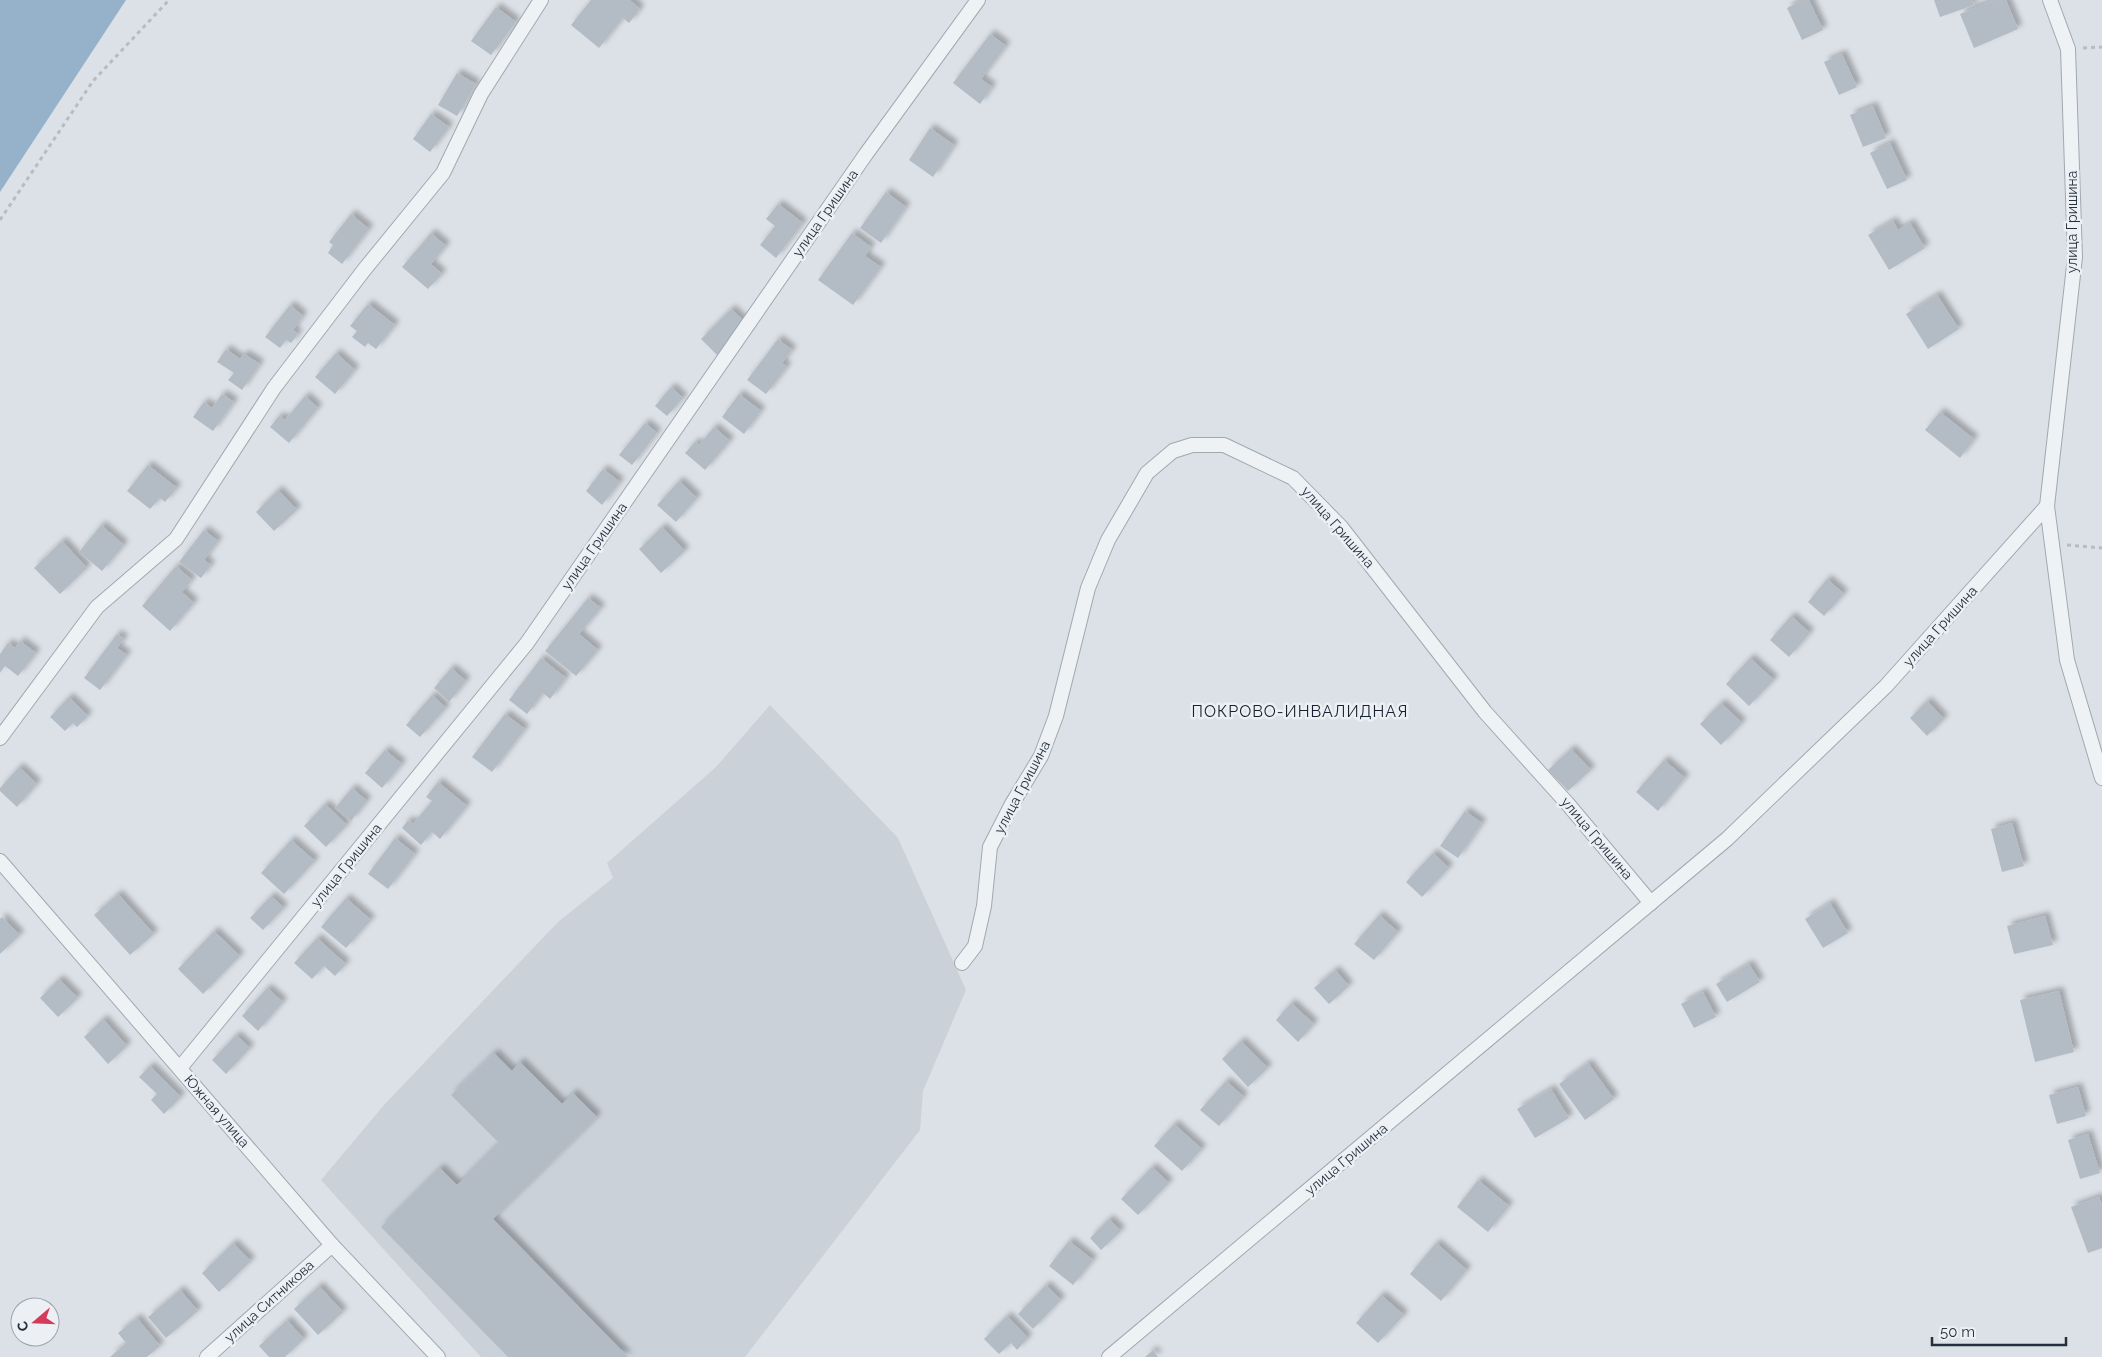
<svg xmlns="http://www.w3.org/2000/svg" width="2102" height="1357" viewBox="0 0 2102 1357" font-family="Raleway,sans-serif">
<defs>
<filter id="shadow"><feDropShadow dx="4.5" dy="-4.5" stdDeviation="2.5" flood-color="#0004"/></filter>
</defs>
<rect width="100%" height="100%" fill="#dce1e7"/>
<!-- built -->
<polygon fill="#cad1d9" points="770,705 898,838 966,990 923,1091 920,1130 745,1357 481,1357 321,1180 384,1105 558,922 613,878 607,863 716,767"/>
<!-- water -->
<polygon fill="#95b2ca" points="0,0 126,0 0,192"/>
<!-- building -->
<g fill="#b3bbc4" filter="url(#shadow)">
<polygon points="591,0 630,0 640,9 629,23 623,18 599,48 571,25"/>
<polygon points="1803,0 1809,0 1823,30 1802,40 1787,8"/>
<polygon points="1934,0 1972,0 1974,5 1940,17"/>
<polygon points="1994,0 2006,0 2018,29 1974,48 1960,14"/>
<polygon points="496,7 516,22 491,55 471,41"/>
<polygon points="990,34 1006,46 981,79 992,87 980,104 953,83"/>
<polygon points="1842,54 1857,87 1839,95 1824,62"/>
<polygon points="457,73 476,84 457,116 438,105"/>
<polygon points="1873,106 1886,138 1863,147 1850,115"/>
<polygon points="431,114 449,127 430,152 413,139"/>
<polygon points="930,128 954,145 933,177 909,160"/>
<polygon points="1890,143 1907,180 1887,189 1870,153"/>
<polygon points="886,192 906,207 881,243 860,228"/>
<polygon points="778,204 803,223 776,258 760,245 775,226 766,219"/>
<polygon points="351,214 369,229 342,264 328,253 333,245 329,242"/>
<polygon points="1893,221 1898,230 1910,223 1925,248 1889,270 1868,235"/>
<polygon points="431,233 446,246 431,264 442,274 428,289 402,267"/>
<polygon points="852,233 871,247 865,256 881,267 853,305 818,280"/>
<polygon points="1937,295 1959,329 1928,349 1906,314"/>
<polygon points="368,304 395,325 376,349 368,343 365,347 352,337 357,331 350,326"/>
<polygon points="290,305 303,316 293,330 298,334 291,343 286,340 280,348 265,337"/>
<polygon points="731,309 750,327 720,358 701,339"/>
<polygon points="778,339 792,350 782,363 787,367 766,394 747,380"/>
<polygon points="226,349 240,359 244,354 260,364 242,390 228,380 234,373 217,362"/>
<polygon points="336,353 355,370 335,394 315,377"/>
<polygon points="671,387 683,398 667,416 655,406"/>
<polygon points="222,394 234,402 213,431 193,417 204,402 212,408"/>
<polygon points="739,394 761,411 744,434 722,417"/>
<polygon points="305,396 318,408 289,443 270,427 279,416 285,420"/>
<polygon points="1940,412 1974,439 1960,458 1925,430"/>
<polygon points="645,423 657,433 632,465 619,455"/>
<polygon points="714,427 730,441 705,470 685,453 695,442 699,445"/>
<polygon points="148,465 177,488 165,502 160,498 150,509 127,491"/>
<polygon points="603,469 620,482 602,505 586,491"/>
<polygon points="679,481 697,498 676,522 657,505"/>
<polygon points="278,490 297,510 274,531 256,512"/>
<polygon points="101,525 124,545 102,571 79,552"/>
<polygon points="662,527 685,551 661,573 639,549"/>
<polygon points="204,530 218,541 204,560 211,565 201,578 179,562"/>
<polygon points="62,541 87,568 60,594 34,568"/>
<polygon points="176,566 192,580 182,592 194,603 170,631 142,606"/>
<polygon points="1827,579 1844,594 1824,616 1808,602"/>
<polygon points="588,598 601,608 579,634 598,650 576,676 545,651"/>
<polygon points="1791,616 1810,633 1789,657 1770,640"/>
<polygon points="117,634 124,639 117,648 127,655 100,690 84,678"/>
<polygon points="20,641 36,653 18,676 5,666 0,673 0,654 8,643 15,648"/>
<polygon points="541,658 566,678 550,699 543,693 527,714 509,700"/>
<polygon points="1750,658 1774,680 1749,706 1726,684"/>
<polygon points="451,668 466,681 449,702 434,688"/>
<polygon points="432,695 446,708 420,737 406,725"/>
<polygon points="69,697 88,716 77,727 73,723 65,731 50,717"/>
<polygon points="1927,701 1944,719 1927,736 1910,718"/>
<polygon points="1721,703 1742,723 1721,745 1700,724"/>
<polygon points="505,714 525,729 492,772 472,757"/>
<polygon points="1571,749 1591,770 1568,791 1548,770"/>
<polygon points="385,750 402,764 382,788 365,773"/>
<polygon points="1664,760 1685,778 1658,811 1636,792"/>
<polygon points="19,767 37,784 17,807 0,791 0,788"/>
<polygon points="438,782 467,806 440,839 432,832 421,845 402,828 408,820 413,824 432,801 426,797"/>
<polygon points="352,788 367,801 351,821 335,808"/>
<polygon points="325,804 347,825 326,847 304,826"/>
<polygon points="1465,811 1482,823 1458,858 1440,846"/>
<polygon points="2012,823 2024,866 2002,872 1991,829"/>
<polygon points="395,838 415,854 388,889 368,874"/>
<polygon points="291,840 315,861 284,894 261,873"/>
<polygon points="1433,853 1449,868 1422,897 1406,882"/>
<polygon points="118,894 154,934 130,955 94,915"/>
<polygon points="271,896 284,908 263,930 250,918"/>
<polygon points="346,898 371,920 346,948 321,927"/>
<polygon points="1830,903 1848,933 1823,948 1805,919"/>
<polygon points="1379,915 1398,932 1374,960 1354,944"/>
<polygon points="2045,916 2053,945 2014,954 2007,926"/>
<polygon points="2,917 20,935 0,954 0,919"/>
<polygon points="214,931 240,956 203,994 178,969"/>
<polygon points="317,938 346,964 335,976 324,966 312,979 294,963"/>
<polygon points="1749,964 1760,982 1727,1002 1716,984"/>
<polygon points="1335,970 1349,986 1329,1004 1314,988"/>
<polygon points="59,979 78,998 58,1017 40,998"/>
<polygon points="267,988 283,1002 258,1031 242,1016"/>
<polygon points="2059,991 2074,1052 2035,1062 2020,1000"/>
<polygon points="1703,992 1716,1017 1694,1028 1681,1004"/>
<polygon points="1291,1003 1314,1024 1298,1042 1276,1020"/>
<polygon points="103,1019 127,1046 108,1064 84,1037"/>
<polygon points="236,1035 250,1048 226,1074 212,1060"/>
<polygon points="1241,1041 1268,1068 1248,1087 1222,1059"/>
<polygon points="494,1053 512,1071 520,1062 562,1104 573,1093 597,1117 493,1219 628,1357 508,1357 381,1227 440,1168 457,1185 499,1143 451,1095"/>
<polygon points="1588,1063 1614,1099 1585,1120 1559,1084"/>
<polygon points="150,1066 181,1097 164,1114 151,1100 157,1094 139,1077"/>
<polygon points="1226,1081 1244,1097 1219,1126 1200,1110"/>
<polygon points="2078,1087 2086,1116 2057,1124 2049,1095"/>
<polygon points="1551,1089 1569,1118 1535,1138 1517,1109"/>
<polygon points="1174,1124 1202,1149 1182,1171 1154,1146"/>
<polygon points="2088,1134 2100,1173 2080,1179 2068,1140"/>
<polygon points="1152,1167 1169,1183 1138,1215 1121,1199"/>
<polygon points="1478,1180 1509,1206 1488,1232 1457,1207"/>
<polygon points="2099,1197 2102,1205 2102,1248 2088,1253 2071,1207"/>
<polygon points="1109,1219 1121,1231 1101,1250 1090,1238"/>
<polygon points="1069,1241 1093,1260 1073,1285 1049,1266"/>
<polygon points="233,1243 251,1261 219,1292 202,1273"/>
<polygon points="1436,1243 1467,1270 1441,1301 1410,1274"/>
<polygon points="1046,1285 1061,1300 1033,1329 1018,1314"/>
<polygon points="319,1286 343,1312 318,1335 294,1309"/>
<polygon points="180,1290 198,1311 166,1338 148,1317"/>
<polygon points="1381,1295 1404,1315 1378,1343 1356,1323"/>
<polygon points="1007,1316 1028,1338 1017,1350 1011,1343 999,1354 984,1339"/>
<polygon points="137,1318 160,1346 147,1357 110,1357 126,1343 118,1333"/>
<polygon points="287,1320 304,1339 285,1357 269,1357 259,1346"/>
<polygon points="1153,1350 1158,1357 1145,1357"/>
</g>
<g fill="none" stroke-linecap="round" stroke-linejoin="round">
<defs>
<g id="minor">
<polyline points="2050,0 2068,49 2075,257 2047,506 2067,660 2102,778"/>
<polyline points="0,738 97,607 176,539 274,388 364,270 443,173 481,94 541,0"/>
<polyline points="0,861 332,1245 438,1357"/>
<polyline points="962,963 975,946 984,906 990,847 1012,804 1041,756 1056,716 1088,588 1108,540 1147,473 1173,451 1192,445 1224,445 1293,478 1341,527 1485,712 1567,803 1651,903"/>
<polyline points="180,1068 527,643 866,154 978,0"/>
<polyline points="207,1357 332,1245"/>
<polyline points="1109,1357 1727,839 1886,686 2047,506"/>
</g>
</defs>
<!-- minor casing -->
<use href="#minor" stroke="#a1a8b1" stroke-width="16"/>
<!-- path -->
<g stroke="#b6bcc2" stroke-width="3" stroke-dasharray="4 4" stroke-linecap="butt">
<polyline points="2083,48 2102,47"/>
<polyline points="0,220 93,81 169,0"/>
<polyline points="2067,545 2102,548"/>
</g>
<!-- minor -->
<use href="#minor" stroke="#eff2f5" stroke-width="14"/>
</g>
<g text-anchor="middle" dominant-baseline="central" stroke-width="5" stroke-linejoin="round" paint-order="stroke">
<!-- street labels -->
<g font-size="14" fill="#25303e" stroke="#ecf0f5">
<text transform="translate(825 213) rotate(-55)">улица Гришина</text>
<text transform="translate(2072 222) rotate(-90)">улица Гришина</text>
<text transform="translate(1338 527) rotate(49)">улица Гришина</text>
<text transform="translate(594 546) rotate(-55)">улица Гришина</text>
<text transform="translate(1940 626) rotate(-48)">улица Гришина</text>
<text transform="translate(1022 787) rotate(-62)">улица Гришина</text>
<text transform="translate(1597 838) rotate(50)">улица Гришина</text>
<text transform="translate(346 865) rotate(-51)">улица Гришина</text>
<text transform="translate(217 1111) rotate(49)">Южная улица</text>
<text transform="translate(1346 1159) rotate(-40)">улица Гришина</text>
<text transform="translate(269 1301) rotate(-42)">улица Ситникова</text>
</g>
<!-- quarter labels -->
<g font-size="16" letter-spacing="1" fill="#18212f" stroke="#ecf0f5">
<text x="1300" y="711">ПОКРОВО-ИНВАЛИДНАЯ</text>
</g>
</g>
<!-- north arrow -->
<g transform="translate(35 1322) rotate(251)"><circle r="24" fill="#ecf0f5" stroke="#9ca3ac"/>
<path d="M0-4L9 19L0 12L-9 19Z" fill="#d43a5b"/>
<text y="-8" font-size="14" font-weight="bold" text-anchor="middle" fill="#25303e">С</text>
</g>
<!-- scale -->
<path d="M1932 1337v8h134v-8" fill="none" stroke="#25303e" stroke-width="2.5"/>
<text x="1940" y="1337" font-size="15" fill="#25303e" stroke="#ecf0f5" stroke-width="4" paint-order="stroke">50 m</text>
</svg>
